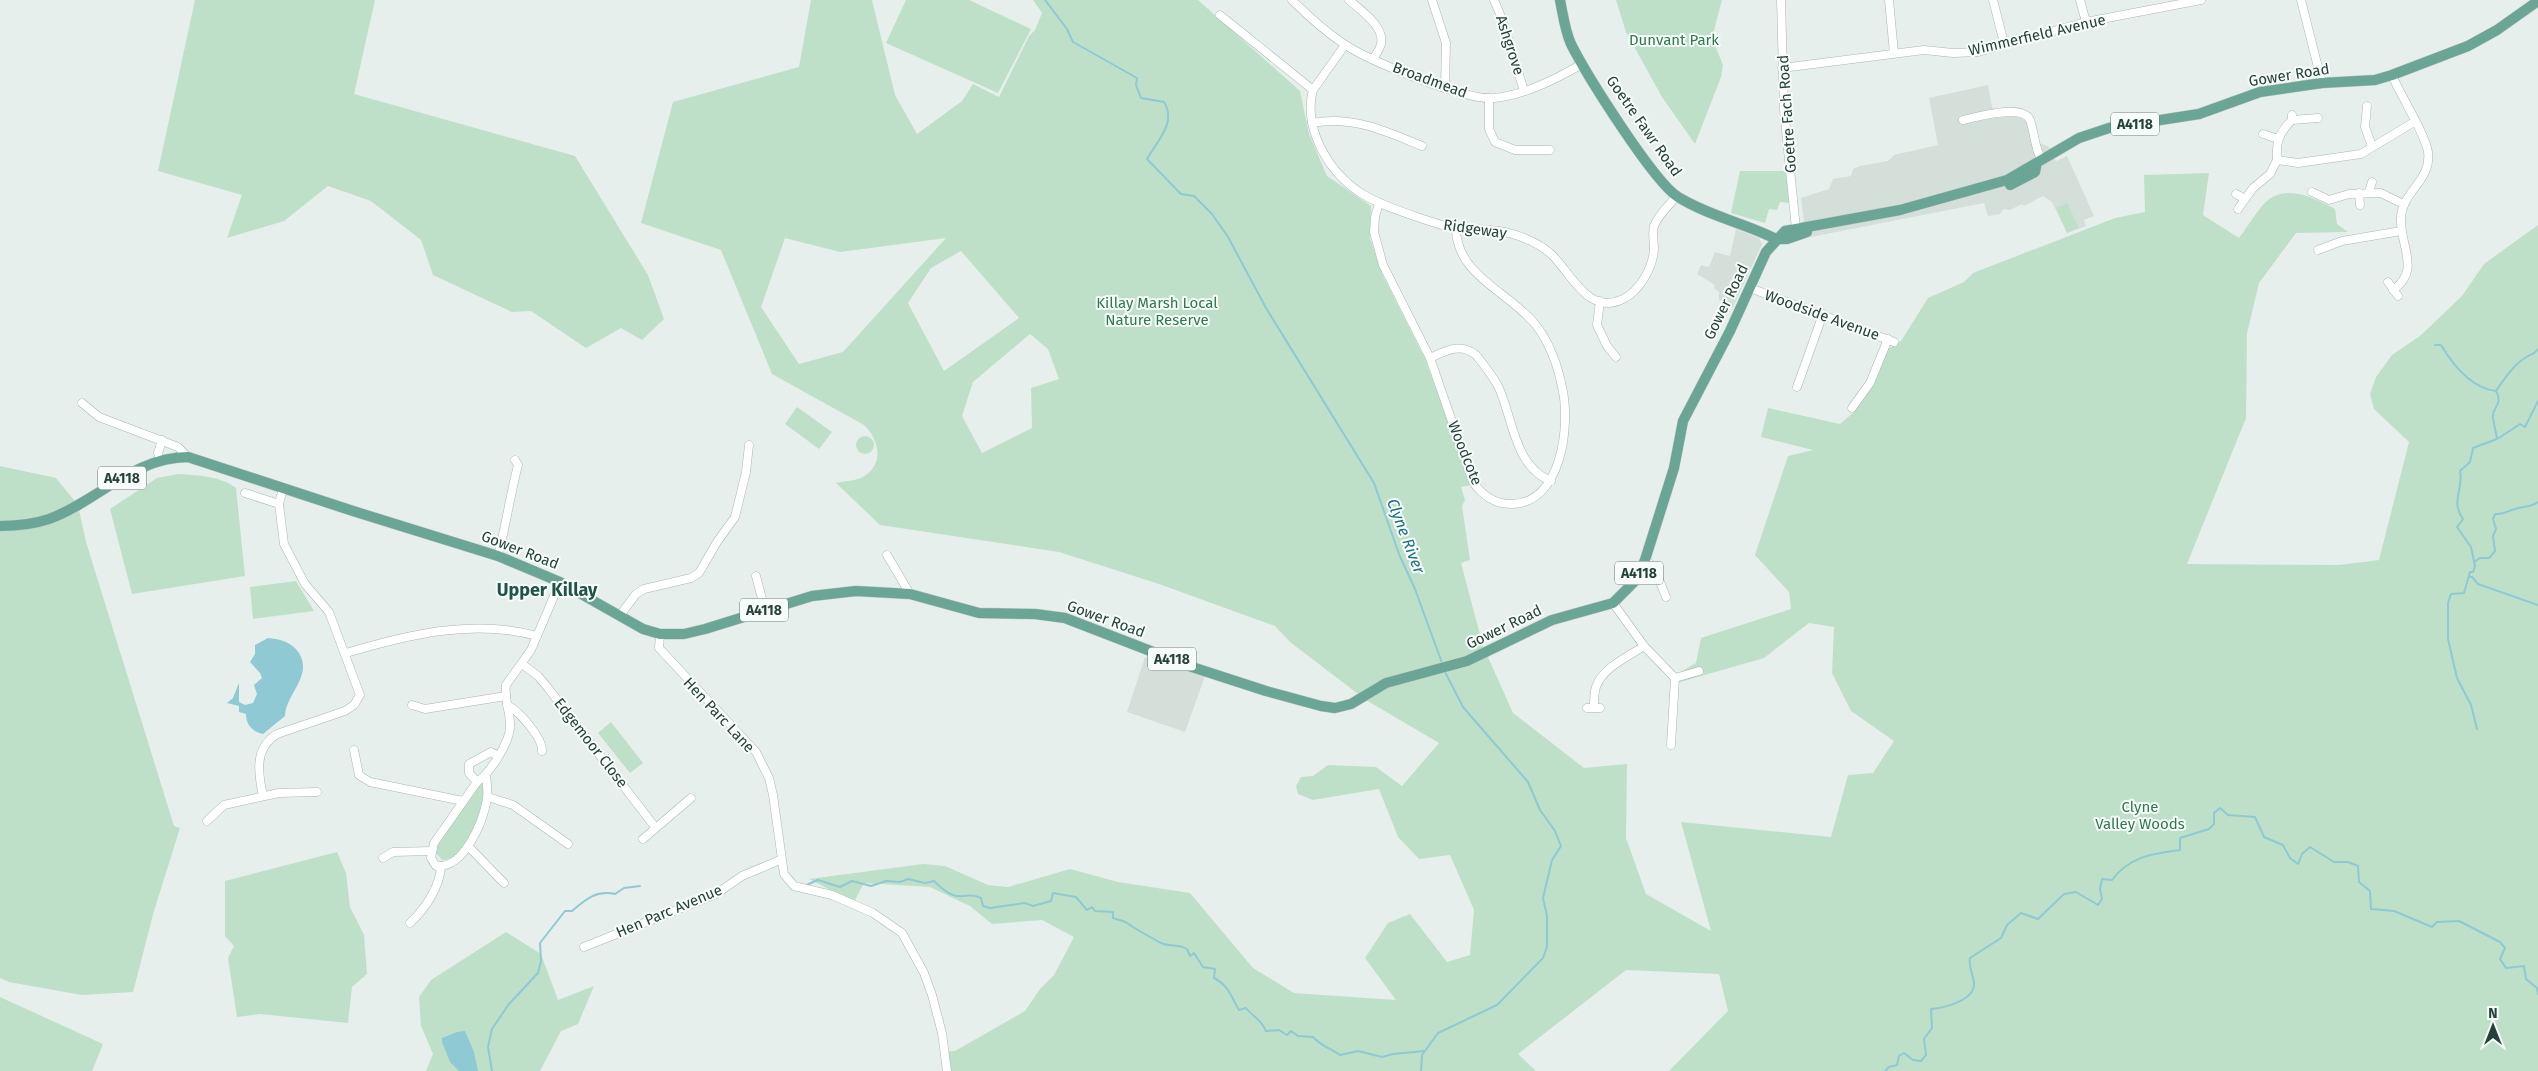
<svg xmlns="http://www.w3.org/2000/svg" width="2538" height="1071" viewBox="0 0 2538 1071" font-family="'Fira Sans',sans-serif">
<rect width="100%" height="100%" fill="#e6efeb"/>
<!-- built -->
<g fill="#d4dfda">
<polygon points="1988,85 1992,107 1995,110 2018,107 2024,109 2029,114 2038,143 2048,146 2056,161 2067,156 2094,216 2084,220 2086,226 2067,233 2052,202 2043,196 2024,206 2022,204 2010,210 2004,209 2000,214 1988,216 1984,203 1806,238 1801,198 1829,189 1833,179 1851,176 1853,169 1860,166 1888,161 1894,155 1938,145 1929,98"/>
<polygon points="1736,229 1759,238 1762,244 1733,307 1719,300 1719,292 1714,288 1715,285 1697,274 1701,265 1709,267 1715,252 1730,256"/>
<polygon points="1145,657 1205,676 1185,732 1127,712"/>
</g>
<!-- green -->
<g fill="#bfe0c8" fill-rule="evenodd">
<polygon points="195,0 375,0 354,94 575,156 648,275 664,319 642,340 621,328 586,348 531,311 512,312 433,275 421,240 371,201 328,186 284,221 227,238 242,195 158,171"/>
<path d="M811 0H872L895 95 917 134 962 101 973 84 999 97 1029 36 1035 30 1042 13 1033 0H1198L1300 91 1309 134 1327 176 1371 206 1370 238 1382 274 1425 359 1471 485 1461 487 1465 500 1462 506 1470 560 1461 563 1483 646 1513 713 1584 768 1627 764 1626 838 1646 894 1711 931 1681 822 1831 837 1848 775 1873 773 1894 741 1851 711 1832 673 1834 627 1809 623 1764 658 1677 683 1679 673 1696 663 1701 638 1791 609 1789 592 1755 555 1788 456 1813 450 1761 437 1768 408 1840 424 1854 412 1888 349 1901 341 1928 298 1964 282 1973 273 2115 218 2145 212 2144 175 2209 173 2203 215 2239 238C2247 228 2259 207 2268 200 2289 184 2316 199 2335 209L2337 224 2348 232 2296 233 2259 283 2247 333 2246 418 2187 564 2339 565 2379 560 2409 442 2374 409 2370 394 2376 377 2392 355 2420 336 2462 296 2484 264 2538 225V1071H1669L1728 1011 1719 974 1626 970 1518 1054 1536 1071H949L948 1051H955L1025 1011 1040 989 1054 975 1074 937 1042 920 992 924 970 906 930 887 864 883 854 902 809 879 923 864 945 866 988 885 1008 887 1070 869 1118 882 1190 893 1253 968 1294 993 1396 1000 1365 958 1388 923 1410 914 1447 962 1470 955 1474 910 1450 855 1419 859 1398 837 1379 789 1313 800 1298 794 1296 786 1301 777 1313 776 1328 765 1376 767 1402 786 1439 743 1366 700 1290 642 1275 626 1159 584 1059 552 880 525 836 483C844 481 856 481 863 477 885 464 879 439 864 425L772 374 721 250 641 223 673 102 799 67ZM785 238 840 252 946 238 843 352 799 364 761 307ZM961 251 1019 318 944 371 908 303 931 268ZM1030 334 1048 349 1059 379 1031 388 1032 428 982 453 962 416 973 382Z"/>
<polygon points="906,0 969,0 1031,29 998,93 886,43"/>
<polygon points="1616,0 1722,0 1712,38 1723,65 1721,77 1695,144 1662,97 1626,32"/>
<polygon points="1740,171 1786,171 1789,203 1780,202 1777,210 1769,209 1765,223 1731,213"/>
<polygon points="2067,203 2079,228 2067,233 2056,208"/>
<polygon points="797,407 832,432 819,449 785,424"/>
<circle cx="865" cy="445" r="9"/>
<polygon points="0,466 56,478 78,505 86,542 174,826 180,828 154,911 133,992 82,995 9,982 0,978"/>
<path d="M178 474C197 475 221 476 236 488L245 576 132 594 110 509 157 478Z"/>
<polygon points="296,581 314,611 253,619 250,587"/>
<polygon points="611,722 643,763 630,773 598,733"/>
<path d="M479 784 484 785C485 805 467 861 442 860L436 853V846Z"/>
<polygon points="337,852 346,873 350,907 364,935 367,974 352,987 348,1023 260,1014 237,1017 228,958 234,946 225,936 225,881"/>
<polygon points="506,932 541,954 558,1000 594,986 578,1024 561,1031 540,1071 426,1071 433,1054 421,1026 419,997 431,980"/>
<polygon points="0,997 103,1044 92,1071 0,1071"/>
</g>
<!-- water -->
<g fill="#8ec9d4">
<path d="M268 638C280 639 292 642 299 653 313 676 286 694 285 716L263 734C252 731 246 725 246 714L239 712V706L227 703 233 698 239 683V702L245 705 253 703 257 694 254 685 262 678 260 673 250 662 255 654V645Z"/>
<polygon points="465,1031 474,1052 478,1071 459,1071 450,1062 442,1042 442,1038 457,1032"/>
</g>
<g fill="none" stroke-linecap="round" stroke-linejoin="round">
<!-- stream -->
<g stroke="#8ec9d4" stroke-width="2">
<path d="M1045 0 1067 29 1073 42 1137 78 1136 85 1141 98 1164 102C1177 123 1157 141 1147 159L1177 190 1181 194 1194 196 1212 214 1228 237 1266 308 1374 483 1399 554 1415 589 1442 663"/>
<path d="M2435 345H2441C2453 365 2471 388 2496 391"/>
<polyline points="2499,438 2520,424 2525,427 2538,401"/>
<path d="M2474 562 2480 558H2489L2495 551 2493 536 2496 529 2493 519 2495 514C2503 515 2507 511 2515 509 2524 506 2529 508 2538 502"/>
<polyline points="2469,577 2472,577 2478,584 2538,605"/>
<path d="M2477 729 2471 705 2457 678 2448 639V603L2451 594 2464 593 2470 572H2473L2475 566 2471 547 2457 527 2463 519C2450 501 2464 489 2460 471L2470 462 2473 448 2497 439C2496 432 2494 425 2493 418 2491 408 2504 405 2496 391 2503 381 2513 365 2525 358 2530 354 2534 355 2538 349"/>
<path d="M804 886 818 880 840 887 852 881 871 886 886 881 900 882 908 879 925 883 934 881C940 887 950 896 958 896 967 897 971 893 981 898L983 906 990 908 1025 903 1033 906 1051 901 1053 893 1076 897 1087 910 1092 907 1095 911 1113 912V918C1118 920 1123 920 1127 923 1137 930 1150 937 1161 943 1168 947 1177 943 1187 949L1190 956 1194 953 1203 967 1215 969 1214 978C1228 985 1231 996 1239 1010L1246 1008C1253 1017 1261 1019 1266 1031L1279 1030 1287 1035 1291 1031 1298 1036 1313 1037C1321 1046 1330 1048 1340 1055L1358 1051 1382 1057 1393 1054 1424 1051"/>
<path d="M492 1071 488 1047 492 1029 509 1004 538 973 541 961 540 943 565 911H572C586 899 596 890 615 894L624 888 640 886"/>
<polyline points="1421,1071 1422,1055 1438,1033 1497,1005 1543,958 1547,947 1547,916 1543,898 1552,860 1561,846 1555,831 1540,810 1528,782 1463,707 1444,670"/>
<path d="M1885 1071 1889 1067 1897 1065 1899 1056 1904 1053 1913 1060 1921 1061 1926 1055 1924 1039 1932 1028 1931 1009C1943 1008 1973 1001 1974 985 1974 975 1968 967 1970 958L2001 938 2007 925 2021 913 2038 919 2064 894 2076 892 2098 905 2102 899 2100 889 2102 879 2112 880C2130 856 2152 854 2180 850V838L2209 829 2214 824V813L2220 808 2228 815 2255 817 2264 837 2283 845 2290 858 2298 864 2302 854 2310 847 2334 862H2348L2358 866 2359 882 2370 891 2371 909 2394 911 2432 927 2437 922 2459 921 2500 942 2505 948 2500 959 2506 968 2524 966 2526 979 2537 988 2538 994"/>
</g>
<defs>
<g id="minor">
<path d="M1292 0C1307 15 1326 32 1344 44 1369 61 1466 101 1494 98 1525 95 1556 79 1582 64"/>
<path d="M1349 0C1360 10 1385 26 1381 44 1380 49 1376 54 1373 59"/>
<polyline points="1432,0 1446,43 1445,88"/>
<polyline points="1494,0 1502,19 1524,91"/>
<polyline points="1781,0 1784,110 1796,229"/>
<polyline points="1889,0 1894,53"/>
<polyline points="1993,0 2004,43"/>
<polyline points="2080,0 2086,22"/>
<polyline points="2301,0 2322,83"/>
<polyline points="1220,15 1313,90"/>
<path d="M1345 45 1313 90C1307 111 1313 134 1323 152 1345 192 1376 203 1417 217 1430 221 1443 227 1457 228 1481 230 1501 228 1524 238 1534 242 1545 248 1553 256 1572 275 1589 316 1623 299 1640 291 1653 267 1654 249 1654 241 1652 233 1654 226 1658 215 1670 204 1677 196"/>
<polyline points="1782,68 1924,50 1953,53 1978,52 2086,22 2201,0"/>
<path d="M2392 75C2401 97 2425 133 2428 152 2432 180 2402 192 2401 217 2399 245 2422 270 2393 290"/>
<polyline points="1489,98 1489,129 1495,142 1515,150 1550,150"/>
<polyline points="2367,106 2365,127 2372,146"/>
<path d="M1963 120C1977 117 2023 103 2030 120 2035 134 2034 147 2042 161"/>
<polyline points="2292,120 2318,118"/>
<path d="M1312 123C1352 115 1385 131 1422 146"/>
<polyline points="2263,134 2278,139"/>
<path d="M2277 160C2276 141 2279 133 2292 120V115"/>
<polyline points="2312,192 2329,200 2349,194 2381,193 2403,204"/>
<polyline points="2369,192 2372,182"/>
<polyline points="2359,193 2360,205"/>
<polyline points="2236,194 2245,199"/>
<path d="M1379 203 1375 217 1374 232 1383 265 1430 358 1473 482C1482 495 1495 504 1511 504 1562 504 1571 424 1562 387 1558 366 1549 341 1535 324 1509 292 1456 275 1456 228"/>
<polyline points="2238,209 2253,188 2270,174 2277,160 2298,163 2361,154 2414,122"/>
<polyline points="2318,250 2342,241 2401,231"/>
<polyline points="2388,282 2398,296"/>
<polyline points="1750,288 1894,342"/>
<polyline points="1600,301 1597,325 1607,346 1616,357"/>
<path d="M1430 358C1445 351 1461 342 1476 355 1484 365 1492 375 1498 386 1513 417 1514 467 1551 481"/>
<polyline points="1797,387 1823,314"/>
<polyline points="82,403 99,417 178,447 188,457"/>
<polyline points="1852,408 1870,383 1888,339"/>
<polyline points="160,460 158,453 162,440"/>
<polyline points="245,493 279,504"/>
<polyline points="887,555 910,594"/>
<path d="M498 556C506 525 510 496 518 465L515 460"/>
<polyline points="1645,560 1654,567 1666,597"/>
<polyline points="756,576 765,610"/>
<polyline points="1613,603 1644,646 1675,678 1699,671"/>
<polyline points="621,614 636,594 644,589 691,578 699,573 717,542 735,517 746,472 749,445"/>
<polyline points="660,634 659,648 756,752 769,778 773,795 784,874 794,886 832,895 873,913 902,933 924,973 932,995 942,1033 947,1071"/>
<path d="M346 653C407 635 473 618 537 636"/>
<polyline points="522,664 538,676 548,688 655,827"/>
<polyline points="412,705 425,709 506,696"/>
<path d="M507 705C518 710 543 738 542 751"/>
<path d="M1594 707C1594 701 1594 693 1596 687 1602 668 1629 656 1644 646"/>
<polyline points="1587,708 1600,708"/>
<polyline points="1671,745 1675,678"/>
<polyline points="354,750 359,775 370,782 463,801"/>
<path d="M486 776C487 783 488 792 487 799 483 822 464 869 436 866L431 858 434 843 477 782C490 773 511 741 510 725 510 711 504 699 506 685L531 650 560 582"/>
<polyline points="477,782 469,773 469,764 491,752 498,756"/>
<path d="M263 796C258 773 254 748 277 734L345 711 354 705 360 695 329 612 305 584 284 544 279 504 283 488"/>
<polyline points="488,797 513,805 568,844"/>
<polyline points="207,821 224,805 279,793 317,792"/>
<polyline points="643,839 691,798"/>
<polyline points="468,846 504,883"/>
<polyline points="383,858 393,852 432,851"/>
<path d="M410 923C425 909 440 887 441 866"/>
<polyline points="584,947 716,894 742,876 780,860"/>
</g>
<g id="major">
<path d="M1560 0C1563 15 1565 31 1571 44 1586 74 1653 181 1678 197 1709 216 1744 223 1776 239H1787L1807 232"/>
<polyline points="2010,185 2035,172 2036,167"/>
<path d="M0 526C16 526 34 524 49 519 98 501 134 457 188 457L353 511 498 556 560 582 643 629 660 634H684L705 629 812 596 856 591 910 594 979 613 1035 614 1065 618 1192 667 1266 691 1321 706 1335 708 1351 704 1386 683 1467 661 1552 620 1613 603 1636 580 1645 560 1674 468 1683 421 1730 331 1766 252 1785 231 1900 210 2007 180 2079 138 2109 128 2199 114 2260 92 2322 83 2375 80 2392 75 2468 46 2497 30 2538 1"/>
</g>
</defs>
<!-- minor casing -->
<use href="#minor" stroke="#a8b8b2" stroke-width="9"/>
<!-- major casing -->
<use href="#major" stroke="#c2cac8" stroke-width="11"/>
<!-- minor -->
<use href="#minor" stroke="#fff" stroke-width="8"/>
<!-- major -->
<use href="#major" stroke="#6aa596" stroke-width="10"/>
</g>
<g text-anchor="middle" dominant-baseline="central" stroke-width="4" stroke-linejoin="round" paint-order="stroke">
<!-- shield labels -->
<g fill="#f7fbf9" stroke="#637a73" stroke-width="1">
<rect x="2111" y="112.5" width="48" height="23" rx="4"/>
<rect x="98" y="466.5" width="48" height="23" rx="4"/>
<rect x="1615" y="561.5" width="48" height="23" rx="4"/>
<rect x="740" y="598.5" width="48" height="23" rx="4"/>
<rect x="1148" y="647.5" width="48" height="23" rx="4"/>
</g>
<g font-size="14" font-weight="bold" fill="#24423a">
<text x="2135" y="124">A4118</text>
<text x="122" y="478">A4118</text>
<text x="1639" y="573">A4118</text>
<text x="764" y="610">A4118</text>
<text x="1172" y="659">A4118</text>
</g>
<!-- street labels -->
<g font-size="15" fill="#24423a" stroke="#f7fbf9">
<text transform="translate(2037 35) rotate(-13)">Wimmerfield Avenue</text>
<text transform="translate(1510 45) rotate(72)">Ashgrove</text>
<text transform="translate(2289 75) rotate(-9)">Gower Road</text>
<text transform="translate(1430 80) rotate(20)">Broadmead</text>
<text transform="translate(1787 114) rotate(-94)">Goetre Fach Road</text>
<text transform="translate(1644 126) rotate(55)">Goetre Fawr Road</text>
<text transform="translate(1475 229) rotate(8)">Ridgeway</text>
<text transform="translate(1726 302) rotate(-64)">Gower Road</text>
<text transform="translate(1822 315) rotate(20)">Woodside Avenue</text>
<text transform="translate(1465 453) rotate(68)">Woodcote</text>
<text transform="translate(520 550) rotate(21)">Gower Road</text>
<text transform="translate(1106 619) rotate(20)">Gower Road</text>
<text transform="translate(1504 627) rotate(-26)">Gower Road</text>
<text transform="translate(719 715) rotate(47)">Hen Parc Lane</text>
<text transform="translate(591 743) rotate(52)">Edgemoor Close</text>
<text transform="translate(669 911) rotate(-23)">Hen Parc Avenue</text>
</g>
<!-- park labels -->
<g font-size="15" fill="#2d7a4b" stroke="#f7fbf9">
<text x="1674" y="40">Dunvant Park</text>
<text x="1157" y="303">Killay Marsh Local<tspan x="1157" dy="17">Nature Reserve</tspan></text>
<text x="2140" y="807">Clyne<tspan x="2140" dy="17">Valley Woods</tspan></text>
</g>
<!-- water labels -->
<g font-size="16" font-style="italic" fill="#1c6f80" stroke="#f7fbf9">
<text transform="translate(1406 536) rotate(69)">Clyne River</text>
</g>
<!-- quarter labels -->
<g font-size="18" font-weight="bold" fill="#1f5548" stroke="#f7fbf9">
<text x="547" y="590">Upper Killay</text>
</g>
</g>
<!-- north arrow -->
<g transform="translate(2493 1026)" stroke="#f7fbf9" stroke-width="4" paint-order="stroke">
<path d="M0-4L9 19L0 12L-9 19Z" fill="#24423a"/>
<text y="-8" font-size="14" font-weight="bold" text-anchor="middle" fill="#24423a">N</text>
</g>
</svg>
